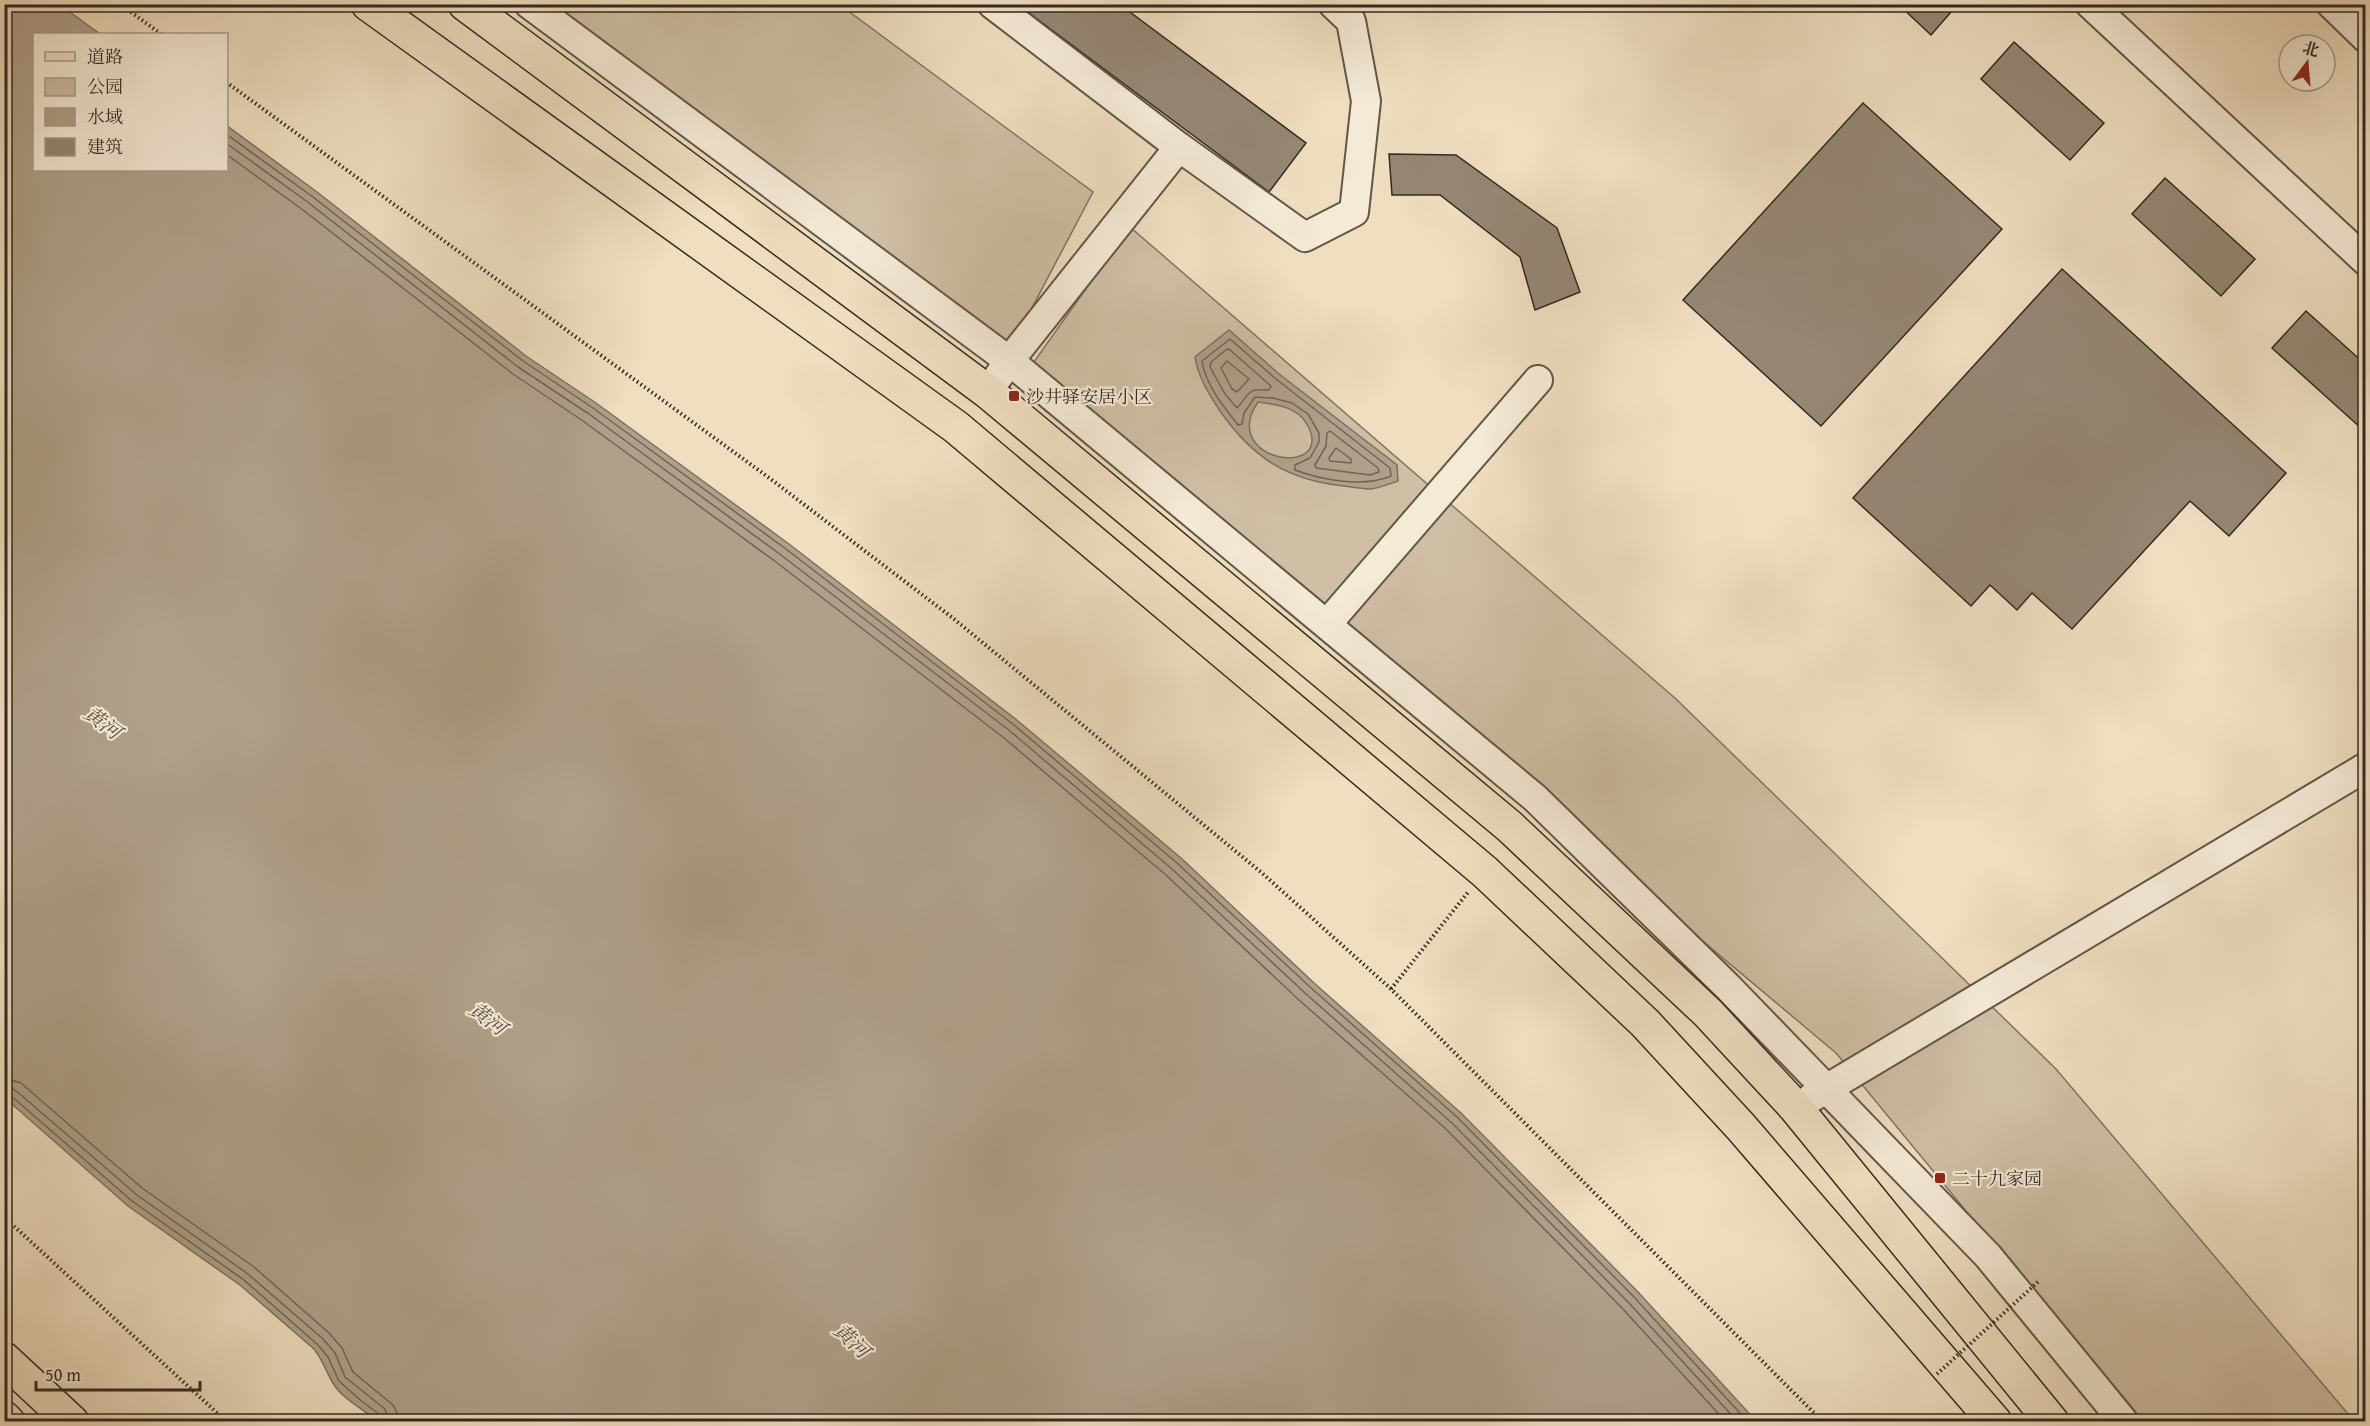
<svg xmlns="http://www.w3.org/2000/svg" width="2370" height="1426" viewBox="0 0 2370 1426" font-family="'Gentium Book Plus','Noto Serif SC',serif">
<rect width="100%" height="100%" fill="#efdec0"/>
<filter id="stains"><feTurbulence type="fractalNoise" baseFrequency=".00333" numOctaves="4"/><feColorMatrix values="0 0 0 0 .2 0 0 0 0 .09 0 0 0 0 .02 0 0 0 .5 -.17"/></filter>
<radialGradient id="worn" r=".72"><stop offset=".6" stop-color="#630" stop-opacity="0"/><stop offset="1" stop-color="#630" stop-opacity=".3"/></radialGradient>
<!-- green -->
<g fill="#cfbfa5" stroke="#817463" stroke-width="1.5">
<polygon points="538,5 840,5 1093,192 1006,357"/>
<polygon points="1130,227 1676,699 2056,1069 2354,1421 2139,1421 1836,1053 1026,373"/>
</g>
<!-- water -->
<g fill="#afa08a" stroke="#7d7060" stroke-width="1.5" fill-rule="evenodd">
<path d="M4 5H60L100 34H34V170H226L227 126 317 192 526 356 596 403 789 544 1018 721 1181 858 1314 983 1461 1113 1638 1292 1756 1421 378 1422C364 1409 343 1400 333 1383 326 1372 323 1360 314 1349L240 1285 128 1206 5 1098Z"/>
<path d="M1229 330 1279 374 1397 465 1398 481C1389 484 1380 488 1371 489 1363 489 1353 487 1344 486 1287 480 1253 458 1220 411 1209 394 1198 377 1195 357ZM1258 402C1276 404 1297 407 1307 424 1337 480 1217 462 1258 402Z"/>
</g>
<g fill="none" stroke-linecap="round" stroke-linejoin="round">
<!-- shore -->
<g stroke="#716456" stroke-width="1.5">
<polyline points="226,134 313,197 523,361 593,408 786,549 1014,725 1177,863 1310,987 1457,1117 1634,1297 1748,1422"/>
<polyline points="226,143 309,203 518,367 589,414 781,555 1010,731 1172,869 1305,993 1452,1123 1628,1302 1738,1422"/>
<polyline points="226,154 303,210 513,374 583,421 776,562 1004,738 1166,875 1299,1000 1446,1129 1622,1308 1726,1422"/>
<path d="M1230 339 1276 379 1390 468 1391 476C1363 488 1322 480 1295 470V465L1310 458 1319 442V433L1308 414 1292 403 1273 398 1255 397 1244 413 1242 424 1238 425C1224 407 1205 384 1202 361Z"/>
<path d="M1227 349 1230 350 1271 386 1269 390C1246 388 1250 394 1237 408L1225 394 1210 367 1211 362Z"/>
<polygon points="1227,361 1249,379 1237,392 1232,389 1221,368"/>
<polygon points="1330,431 1378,468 1379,472 1370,475 1316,468 1315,465 1326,446 1327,433"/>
<polygon points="1336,448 1351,459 1351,463 1330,461 1329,458"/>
<polyline points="4,1078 21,1083 142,1188 254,1267 329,1333 342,1348 353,1372 393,1405 397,1413 398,1422"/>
<polyline points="4,1087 12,1088 21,1095 137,1195 248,1274 323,1339 335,1353 345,1377 385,1409 389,1422"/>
<polyline points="4,1094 9,1095 17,1101 132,1201 244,1280 318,1345 328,1357 339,1381 359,1399 380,1415 382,1422"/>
</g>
</g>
<!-- building -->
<g fill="#958774" stroke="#332921" stroke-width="1.5">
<polygon points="1017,4 1119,4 1306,143 1269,192"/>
<polygon points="1898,4 1958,4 1931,35"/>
<polygon points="2014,42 2104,123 2070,160 1981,79"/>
<polygon points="1863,103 2002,229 1821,426 1683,300"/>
<polygon points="1389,154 1456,155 1557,228 1580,292 1535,310 1520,257 1440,195 1392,195"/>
<polygon points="2165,178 2255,259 2221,296 2132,214"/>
<polygon points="2062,269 2286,473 2229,536 2190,501 2072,629 2032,593 2017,610 1990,585 1971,606 1853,498"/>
<polygon points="2306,311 2366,365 2366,424 2362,429 2272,348"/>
</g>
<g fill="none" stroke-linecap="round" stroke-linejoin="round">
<defs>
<g id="minor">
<polyline points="529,4 1012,363 1535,798 1729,988 1988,1256 2124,1422"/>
<polyline points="992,4 1179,147 1305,237 1354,212 1366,101 1351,21 1333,4"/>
<polyline points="2090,4 2366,261"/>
<polyline points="2331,4 2366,38"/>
<polyline points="998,377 1009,361 1179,147"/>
<polyline points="1327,624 1538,380"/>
<polyline points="1811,1098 2366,767"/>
</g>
<g id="major">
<polyline points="368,4 956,427 1485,872 1645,1023 1741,1127 1995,1422"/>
<polyline points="465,4 988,392 1509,826 1708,1013 1795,1107 2052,1422"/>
</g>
<g id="highway">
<polyline points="4,1359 72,1422"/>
<polyline points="4,1418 8,1422"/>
</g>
</defs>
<!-- minor casing -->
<use href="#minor" stroke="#625649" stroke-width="32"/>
<!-- major casing -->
<use href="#major" stroke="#332921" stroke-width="36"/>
<!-- highway casing -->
<use href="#highway" stroke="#332921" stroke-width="36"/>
<!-- path -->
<g stroke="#332921" stroke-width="4" stroke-dasharray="1.5 3" stroke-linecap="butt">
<polyline points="120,4 161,34"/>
<polyline points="226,82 768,477 954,619 1262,873 1391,989 1823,1422"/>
<polyline points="1391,989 1469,891"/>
<polyline points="4,1217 227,1422"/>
</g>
<!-- minor -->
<use href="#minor" stroke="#f5ead6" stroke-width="28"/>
<!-- major -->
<use href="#major" stroke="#efdec0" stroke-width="33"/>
<!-- highway -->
<use href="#highway" stroke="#efdec0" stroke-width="33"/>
<!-- path-bridge -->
<polyline stroke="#332921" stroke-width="4" stroke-dasharray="1.5 3" stroke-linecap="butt" points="1937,1374 2039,1281"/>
</g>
<!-- markers -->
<g fill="#8f2418" stroke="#f5ead6" stroke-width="2">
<rect x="1008" y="390" width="12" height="12" rx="3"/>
<rect x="1934" y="1172" width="12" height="12" rx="3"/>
</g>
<g text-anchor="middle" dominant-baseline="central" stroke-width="4.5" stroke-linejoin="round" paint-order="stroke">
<!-- poi labels -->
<g font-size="18" fill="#332921" stroke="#f5ead6" text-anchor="start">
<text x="1026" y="396">沙井驿安居小区</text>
<text x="1952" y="1178">二十九家园</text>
</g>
<!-- water labels -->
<g font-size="20" font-style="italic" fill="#584d40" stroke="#f5ead6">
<text transform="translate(103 722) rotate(37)">黄河</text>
<text transform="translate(488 1018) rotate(37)">黄河</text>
<text transform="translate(852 1340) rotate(43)">黄河</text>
</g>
</g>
<!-- margin -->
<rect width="2370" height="1426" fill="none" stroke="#efdec0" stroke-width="24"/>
<rect x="6" y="6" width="2358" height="1414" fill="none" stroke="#332921" stroke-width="3"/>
<rect x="12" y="12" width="2346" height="1402" fill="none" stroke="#332921" stroke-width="1.5"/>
<!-- legend -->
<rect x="33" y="33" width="195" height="138" fill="#f5ead6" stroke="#a79d8e" stroke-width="1.5"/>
<rect x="45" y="52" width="30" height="9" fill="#efdec0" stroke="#a79d8e" stroke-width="1.5"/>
<text x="87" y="63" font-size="18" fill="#332921">道路</text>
<rect x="45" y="78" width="30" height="18" fill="#cfbfa5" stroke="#a79d8e" stroke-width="1.5"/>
<text x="87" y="93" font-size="18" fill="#332921">公园</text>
<rect x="45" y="108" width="30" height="18" fill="#afa08a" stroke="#a79d8e" stroke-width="1.5"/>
<text x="87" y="123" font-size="18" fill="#332921">水域</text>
<rect x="45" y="138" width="30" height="18" fill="#958774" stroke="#a79d8e" stroke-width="1.5"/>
<text x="87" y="153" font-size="18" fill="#332921">建筑</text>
<!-- north arrow -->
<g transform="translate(2307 63) rotate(16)"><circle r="28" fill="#f5ead6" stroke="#a79d8e" stroke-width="1.5"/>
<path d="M0-4.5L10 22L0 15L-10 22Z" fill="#8f2418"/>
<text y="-9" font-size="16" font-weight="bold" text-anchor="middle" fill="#332921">北</text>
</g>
<!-- scale -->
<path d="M36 1381v9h164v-9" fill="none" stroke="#332921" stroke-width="3"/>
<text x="45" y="1381" font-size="18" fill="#332921" stroke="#f5ead6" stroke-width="4.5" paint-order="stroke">50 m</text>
<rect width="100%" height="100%" filter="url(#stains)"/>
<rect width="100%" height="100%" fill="url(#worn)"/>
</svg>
